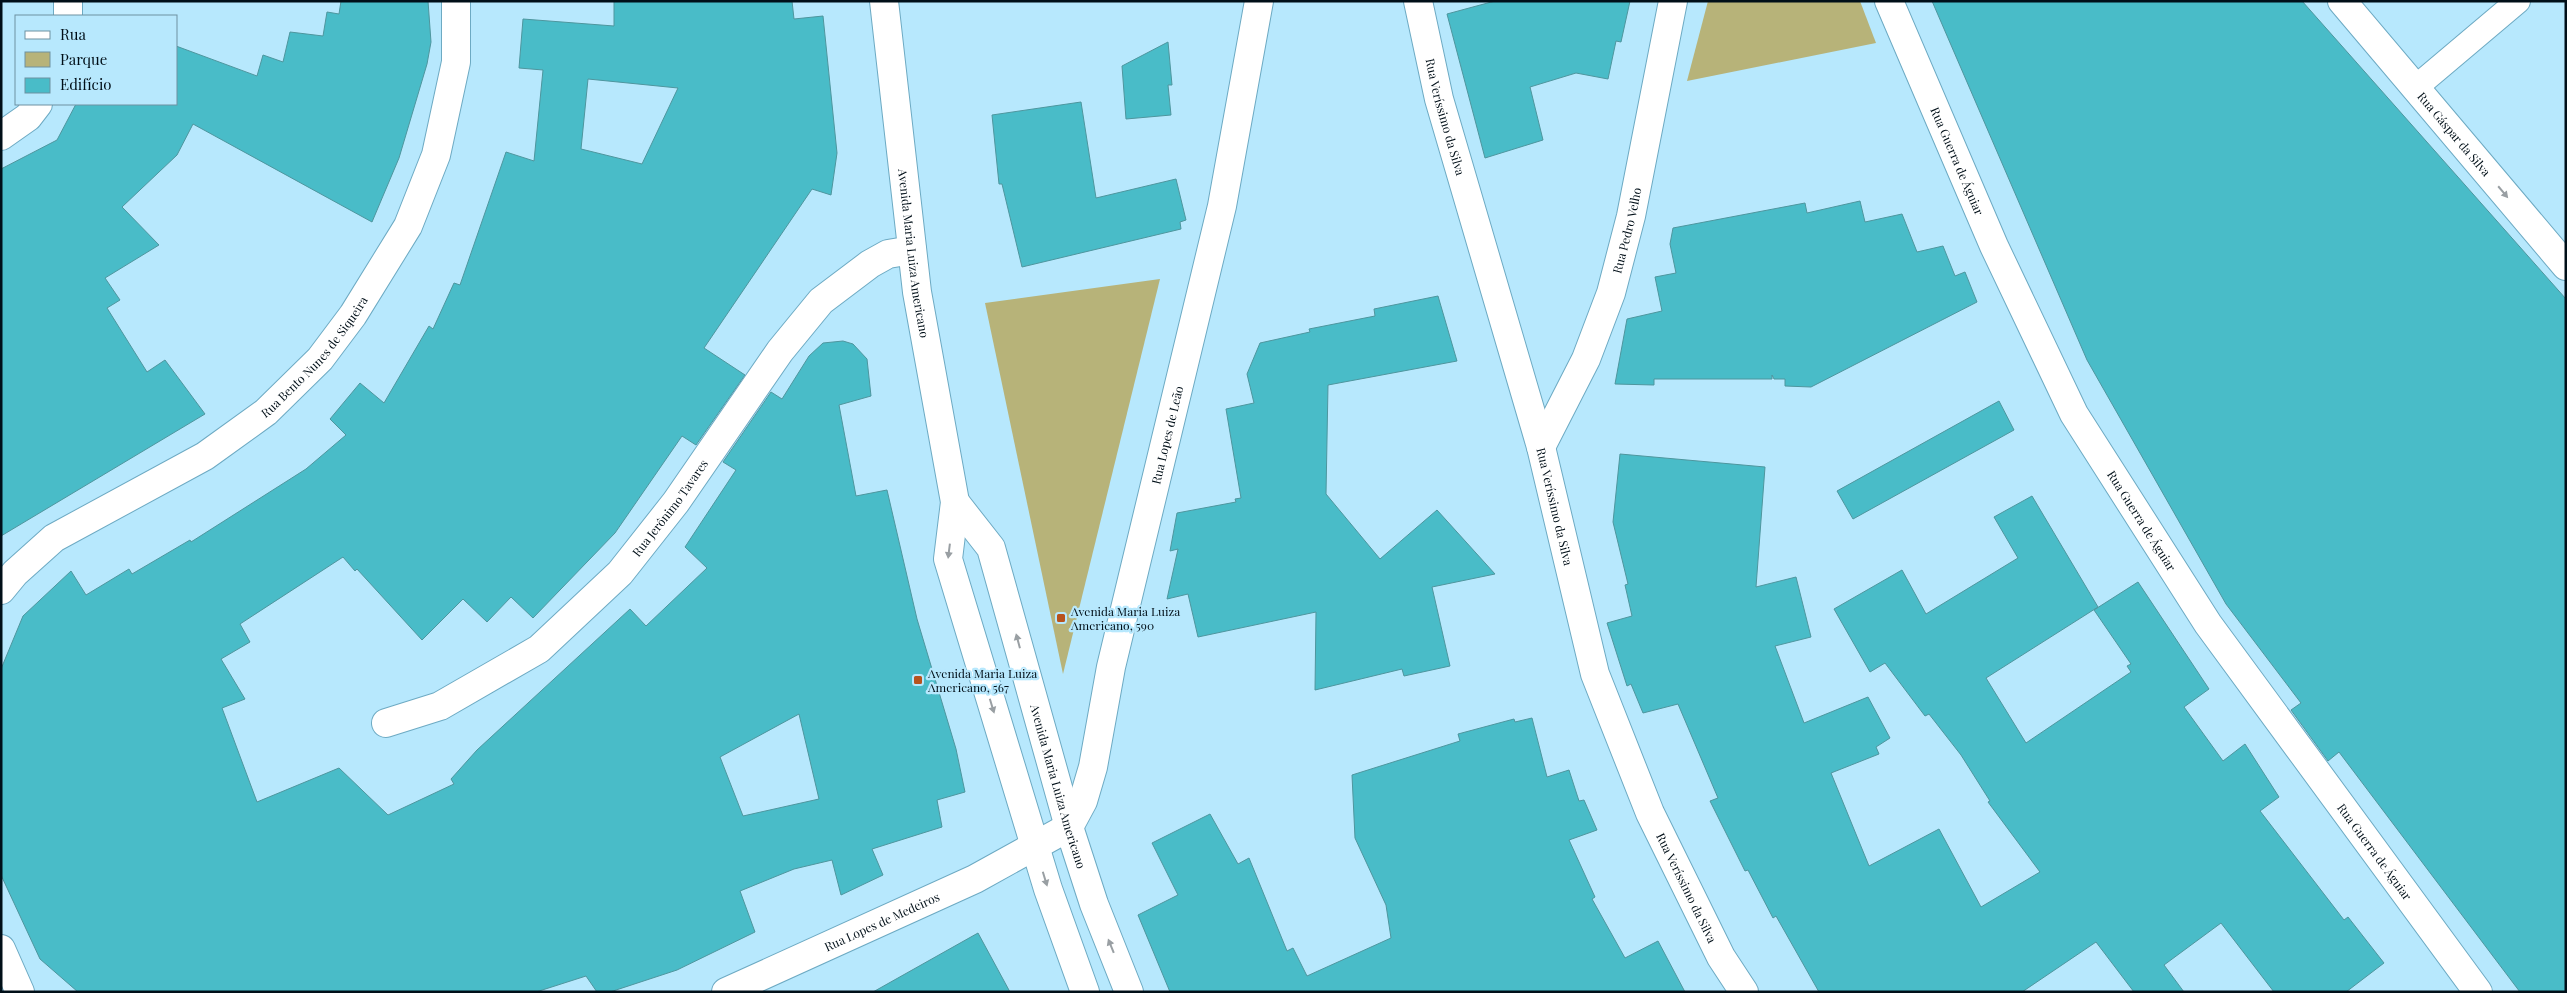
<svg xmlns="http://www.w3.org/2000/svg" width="2567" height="993" viewBox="0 0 2567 993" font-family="'Playfair Display',serif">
<rect width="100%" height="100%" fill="#b7e8fd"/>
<!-- green -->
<g fill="#b7b379">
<polygon points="1708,1 1860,1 1876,43 1687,81"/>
<polygon points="1160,279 1063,674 985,303"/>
</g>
<!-- building -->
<g fill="#49bcc8" stroke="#4e969e" fill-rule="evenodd">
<polygon points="341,1 428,1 431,42 427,64 399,158 372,222 193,124 177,155 122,207 159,245 105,278 120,300 107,308 147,372 165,360 205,414 1,536 1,169 57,140 76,104 176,104 176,46 257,76 263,55 283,62 290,32 323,36 327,12 339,14"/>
<path d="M614 1H792L794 19 823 16 837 153 831 195 812 189 704 348 745 375 696 445 682 436 615 533 533 618 511 597 487 622 463 599 422 640 357 569 355 571 343 557 240 624 250 642 221 659 245 699 222 708 257 802 339 768 388 815 454 784 451 779 477 750 630 609 646 626 707 568 685 547 736 470 723 462 771 392 782 399 809 356 823 343 843 341 853 344 867 359 871 396 839 405 856 496 887 490 917 619 956 749 965 792 937 800 942 827 872 849 883 875 841 895 832 860 794 869 740 891 755 932 677 970 610 992H597L586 976 536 992H78L40 959 1 875V669L23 616 71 571 86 595 129 569 132 574 190 540 191 542 306 469 346 435 330 419 360 383 384 403 429 326 433 329 454 283 460 285 506 152 534 161 543 70 519 68 523 19 614 26ZM588 79 678 88 642 164 581 149ZM799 714 819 799 743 816 720 757Z"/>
<polygon points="1495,1 1630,1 1621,42 1616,41 1608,79 1576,73 1530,87 1543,140 1485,158 1447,14"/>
<polygon points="1932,1 2302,1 2566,299 2566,992 2520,992 2339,752 2328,761 2291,710 2301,703 2226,604 2087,360"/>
<polygon points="1168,42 1172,85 1168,85 1171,115 1126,119 1122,66"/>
<polygon points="1081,102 1096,198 1176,179 1186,220 1180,222 1181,229 1022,267 1002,184 999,184 992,115"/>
<polygon points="1860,201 1865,222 1902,214 1917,252 1943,246 1955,276 1965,272 1977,302 1811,387 1785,386 1785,379 1774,379 1772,375 1772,379 1654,379 1654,385 1615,384 1627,319 1662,311 1655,277 1676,273 1670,244 1673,228 1805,203 1807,213"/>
<polygon points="1438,296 1457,361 1328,385 1326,494 1380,559 1437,510 1495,574 1432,587 1450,666 1404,676 1402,669 1315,690 1316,612 1198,637 1188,594 1167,599 1178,549 1170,551 1177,513 1236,502 1235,499 1241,498 1226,409 1254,403 1247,374 1260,343 1310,332 1309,329 1375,316 1374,309"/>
<polygon points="1999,401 2014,430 1853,519 1837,491"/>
<polygon points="1620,454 1765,467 1756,587 1796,577 1811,637 1775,646 1804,723 1868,697 1890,738 1876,747 1879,754 1831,773 1869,866 1939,829 1981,907 2040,872 1988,802 1990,801 1961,755 1929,714 1925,716 1885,663 1870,672 1834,609 1902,570 1926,614 2018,558 1994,517 2032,496 2098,607 1986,678 2026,743 2131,672 2127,666 2131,664 2094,610 2138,582 2209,689 2184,707 2223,761 2245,744 2279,797 2260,811 2344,920 2348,917 2384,963 2346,992 2274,992 2221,923 2164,965 2184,992 2134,992 2096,942 2022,992 1819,992 1776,916 1773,918 1748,870 1745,871 1710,801 1718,798 1678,704 1643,713 1631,684 1627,686 1607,623 1632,616 1625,585 1628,584 1613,522"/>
<polygon points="1532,718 1547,777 1569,770 1579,801 1584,800 1597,830 1569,840 1595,897 1592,899 1625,958 1658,941 1685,992 1170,992 1138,915 1178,895 1152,843 1210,814 1238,864 1249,858 1287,951 1293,948 1307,976 1391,938 1386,905 1355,838 1352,775 1460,741 1458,734 1514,719 1515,722"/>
<polygon points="978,933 1010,992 873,992"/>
</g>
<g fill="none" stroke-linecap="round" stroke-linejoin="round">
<defs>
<polyline id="service" points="2415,88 2518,1"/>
<g id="minor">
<path id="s1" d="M1418 1 1439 99 1541 447 1595 674 1650 813 1721 957 1744 992"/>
<path id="s2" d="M1889 1 1994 246 2074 414 2208 624 2478 992"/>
<path id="s3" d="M2342 1 2566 266"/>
<polyline points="68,16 68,1"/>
<polyline points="1,136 28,117 38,104"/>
<path id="s4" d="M1541 447 1586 359 1611 293 1631 216 1673 1"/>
<path id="s5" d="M1 590 15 573 54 538 205 456 266 412 320 359 353 315 408 226 436 155 456 62V1"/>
<path id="s6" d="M386 723 440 706 539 649 620 573 676 502 780 351 821 301 870 264 888 254 912 250"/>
<polyline points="1,949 20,992"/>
<path id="s7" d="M726 992 975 879 1069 827 1083 801 1093 767 1111 667 1222 206 1259 1"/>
</g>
<g id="secondary">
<path id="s8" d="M884 1 917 292 955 502 948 559 1048 889 1085 992"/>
<path id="s9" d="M955 502 991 548 1069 827 1094 904 1129 992"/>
</g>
</defs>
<!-- service casing -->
<use href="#service" stroke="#6daac3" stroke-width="26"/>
<!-- minor casing -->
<use href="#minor" stroke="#6daac3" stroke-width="30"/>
<!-- secondary casing -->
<use href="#secondary" stroke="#6daac3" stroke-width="30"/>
<!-- service -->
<use href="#service" stroke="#fff" stroke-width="24"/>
<!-- minor -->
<use href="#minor" stroke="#fff" stroke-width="28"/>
<!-- secondary -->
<use href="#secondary" stroke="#fff" stroke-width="28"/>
</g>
<!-- one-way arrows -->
<defs><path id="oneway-solid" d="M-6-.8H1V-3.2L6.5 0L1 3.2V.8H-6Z" transform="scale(1.25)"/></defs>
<g fill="#999fa3">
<use href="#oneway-solid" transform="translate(2503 192) rotate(50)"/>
<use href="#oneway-solid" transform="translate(949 551) rotate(97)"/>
<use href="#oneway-solid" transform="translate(1018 641) rotate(-105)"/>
<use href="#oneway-solid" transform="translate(992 706) rotate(73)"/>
<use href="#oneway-solid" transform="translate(1045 879) rotate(73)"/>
<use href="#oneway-solid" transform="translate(1111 946) rotate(-112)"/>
</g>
<!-- markers -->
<g fill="#b7531e" stroke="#b7e8fd" stroke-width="2">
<rect x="1056" y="613" width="10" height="10" rx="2.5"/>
<rect x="913" y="675" width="10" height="10" rx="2.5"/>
</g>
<g text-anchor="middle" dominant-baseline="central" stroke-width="4.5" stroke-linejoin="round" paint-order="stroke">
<!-- street labels -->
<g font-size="12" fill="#000f18" stroke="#b7e8fd">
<text stroke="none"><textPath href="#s1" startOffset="119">Rua Veríssimo da Silva</textPath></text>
<text stroke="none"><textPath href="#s3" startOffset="174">Rua Gáspar da Silva</textPath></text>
<text stroke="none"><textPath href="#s2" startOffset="174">Rua Guerra de Águiar</textPath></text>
<text stroke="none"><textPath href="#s4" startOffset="234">Rua Pedro Velho</textPath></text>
<text stroke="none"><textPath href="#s8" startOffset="254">Avenida Maria Luiza Americano</textPath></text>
<text stroke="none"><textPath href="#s5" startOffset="395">Rua Bento Nunes de Siqueira</textPath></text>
<text stroke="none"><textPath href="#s7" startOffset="786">Rua Lopes de Leão</textPath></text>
<text stroke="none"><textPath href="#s1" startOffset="524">Rua Veríssimo da Silva</textPath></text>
<text stroke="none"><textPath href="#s6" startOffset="364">Rua Jerônimo Tavares</textPath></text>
<text stroke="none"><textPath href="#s2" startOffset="579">Rua Guerra de Águiar</textPath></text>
<text stroke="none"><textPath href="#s9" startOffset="306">Avenida Maria Luiza Americano</textPath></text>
<text stroke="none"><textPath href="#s2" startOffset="984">Rua Guerra de Águiar</textPath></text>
<text stroke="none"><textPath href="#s1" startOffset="929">Rua Veríssimo da Silva</textPath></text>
<text stroke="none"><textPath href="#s7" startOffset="171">Rua Lopes de Medeiros</textPath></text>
</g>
<!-- poi labels -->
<g font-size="12" fill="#000f18" stroke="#b7e8fd" text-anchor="start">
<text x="1071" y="611">Avenida Maria Luiza<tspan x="1071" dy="14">Americano, 590</tspan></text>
<text x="928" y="673">Avenida Maria Luiza<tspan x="928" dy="14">Americano, 567</tspan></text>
</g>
</g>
<!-- border -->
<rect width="2567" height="993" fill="none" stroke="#000f18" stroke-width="5"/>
<!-- legend -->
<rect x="15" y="15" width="162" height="90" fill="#b7e8fd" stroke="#6e91a1"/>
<rect x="25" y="31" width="25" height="8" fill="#ffffff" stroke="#6e91a1"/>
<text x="60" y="40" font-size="15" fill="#000f18">Rua</text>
<rect x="25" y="52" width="25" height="15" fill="#b7b379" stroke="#6e91a1"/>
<text x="60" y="65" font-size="15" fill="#000f18">Parque</text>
<rect x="25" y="78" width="25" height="15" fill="#49bcc8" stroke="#6e91a1"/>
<text x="60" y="90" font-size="15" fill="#000f18">Edifício</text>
</svg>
